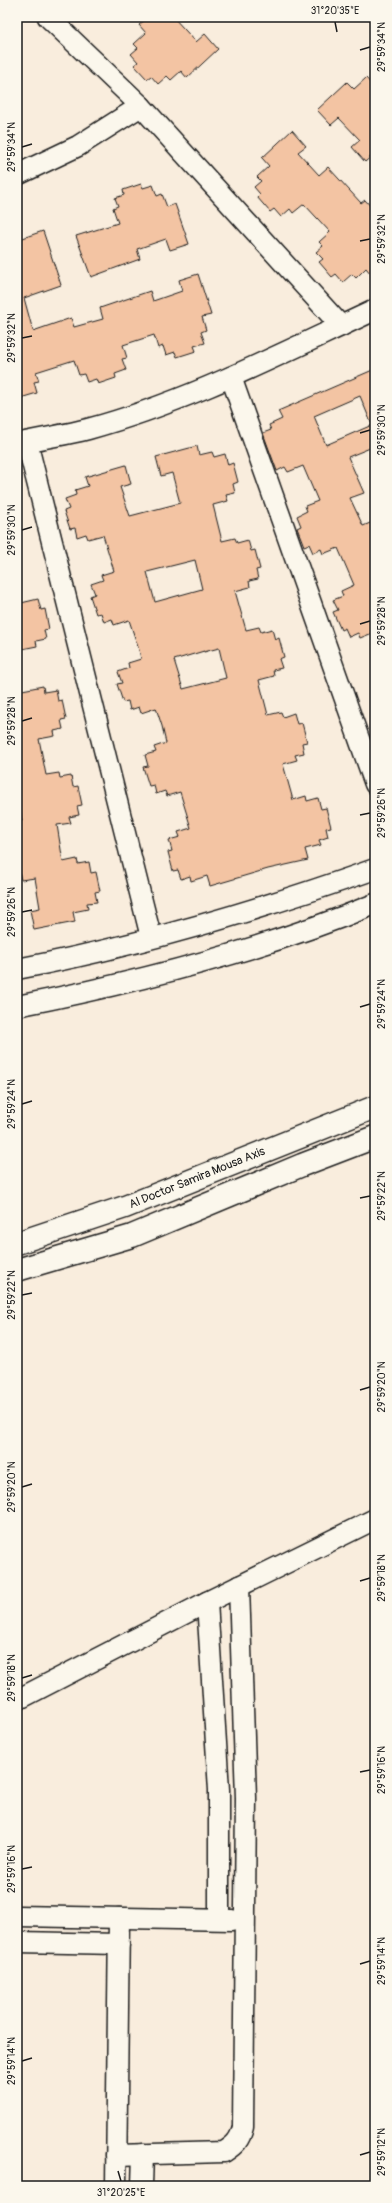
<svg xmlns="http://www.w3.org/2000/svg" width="392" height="2203" viewBox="0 0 392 2203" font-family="Pangolin,sans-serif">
<rect width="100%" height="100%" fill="#f9eddd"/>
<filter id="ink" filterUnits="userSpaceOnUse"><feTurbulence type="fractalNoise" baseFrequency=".025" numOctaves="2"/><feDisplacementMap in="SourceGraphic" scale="8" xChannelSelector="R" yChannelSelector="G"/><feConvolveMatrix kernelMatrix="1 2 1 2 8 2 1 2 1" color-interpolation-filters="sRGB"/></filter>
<g filter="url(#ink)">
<!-- building -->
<g fill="#f3c4a3" stroke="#1c1c1c" fill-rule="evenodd">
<polygon points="148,17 173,17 196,42 205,34 218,49 187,78 181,71 171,80 167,76 158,84 151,76 147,79 134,65 138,62 131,54 138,48 134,44 146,33 139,25"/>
<polygon points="366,78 375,88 375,155 374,154 365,162 352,147 360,140 339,118 331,125 317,110 347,82 354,89"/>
<polygon points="292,130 306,146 298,152 319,175 328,167 361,203 365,200 375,211 375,279 366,268 356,278 352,274 343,282 336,274 332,277 319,262 323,259 316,252 323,246 319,242 330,232 304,204 293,213 290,209 281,217 274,209 270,212 257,197 260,194 254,187 261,181 257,177 269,166 262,158"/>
<polygon points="141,184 143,188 153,185 157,196 162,194 167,207 175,204 189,244 170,250 166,239 137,249 140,259 91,277 76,236 118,223 113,208 118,206 115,198 124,195 123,190"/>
<polygon points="43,231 61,285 24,298 33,331 71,318 74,327 103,319 100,308 150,291 153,301 182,291 179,280 198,274 211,315 202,317 206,330 201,332 205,343 194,346 196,351 177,357 175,352 166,355 163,346 158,348 154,335 123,345 127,358 122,359 126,370 115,374 116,378 98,384 96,379 87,382 84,374 79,375 74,360 36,372 39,381 34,382 37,393 17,399 17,240"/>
<path d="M375 369V446L348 457 364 493 350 498 363 526 375 521V632L360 638 358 633 349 637 345 628 341 630 333 612 338 610 333 600 343 596 341 591 354 585 338 548 323 554 321 549 313 553 309 544 304 546 297 528 301 526 297 516 307 511 305 506 318 501 303 466 288 472 285 467 277 471 263 433 271 430 269 425 282 419 278 411ZM360 396 372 425 326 445 314 416Z"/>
<path d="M197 446 199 455 212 452 214 457 225 454 228 465 233 463 238 482 233 484 235 493 226 495 228 501 213 505 222 541 235 538 237 543 248 540 251 551 255 550 260 569 256 570 258 579 249 581 250 587 235 591 246 630 259 627 261 632 272 629 275 640 279 638 284 657 279 659 282 668 273 670 274 676 259 680 268 715 281 712 283 717 294 713 297 724 302 723 307 742 302 743 304 753 295 755 297 760 283 764 293 800 306 796 307 801 318 798 321 809 326 808 331 827 326 828 328 837 319 840 321 845 305 849 308 860 268 869 210 886 207 876 191 881 190 876 181 879 178 870 173 871 168 852 172 851 169 840 180 837 178 832 191 828 180 792 167 796 165 791 156 794 154 785 149 786 143 767 148 766 145 755 156 752 154 747 166 743 162 726 156 708 141 713 139 707 130 710 128 701 123 702 117 684 122 683 118 672 129 668 128 663 141 659 139 650 129 620 114 625 112 619 104 622 101 613 96 614 90 596 95 594 91 584 103 580 101 575 114 571 103 535 88 539 86 534 77 537 75 528 70 529 64 511 69 509 65 499 76 495 75 490 88 486 85 477 126 465 131 484 120 487 130 516 180 503 172 473 161 476 156 457ZM195 560 202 589 155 602 147 572ZM219 648 226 678 183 689 174 660 204 651V652Z"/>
<polygon points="38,599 41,610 45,609 49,629 44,630 46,639 36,641 37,646 17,650 17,604"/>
<polygon points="43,686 44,692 56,690 58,701 62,700 66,719 61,720 63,729 54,731 55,736 39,739 46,775 59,773 60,778 71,776 73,787 78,786 82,805 77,806 79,815 69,817 71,823 57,825 63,862 77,859 78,864 89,862 91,873 96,872 100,891 95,892 97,902 87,903 88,909 73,912 75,922 34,930 30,910 40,908 35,878 21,880 17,862 17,822 22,821 17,790 17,691"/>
</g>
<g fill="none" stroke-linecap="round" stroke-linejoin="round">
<defs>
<g id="minor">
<polyline points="48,17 141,106 341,326"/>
<polyline points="17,175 78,146 141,106"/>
<polyline points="231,377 375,784"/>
<polyline points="27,442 151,937"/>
<path d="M17 444C41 438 65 435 88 429 188 402 282 353 375 310"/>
<path d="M17 969C138 946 259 910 375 869"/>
<path d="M17 1006C139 982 260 951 375 904"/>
<polyline points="207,1602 219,1790 219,1919"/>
<polyline points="17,1700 207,1602 375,1519"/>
<polyline points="17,1916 232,1920"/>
<polyline points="17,1942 119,1944"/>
<path d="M116 2155 224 2152C235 2145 240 2140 243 2127L246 1798 239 1586"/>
<polyline points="116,2186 119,1918"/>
<polyline points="142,2186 143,2154"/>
</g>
<g id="major">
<polyline points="17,1243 125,1207 375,1107"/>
<polyline points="17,1270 132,1236 302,1165 375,1137"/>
</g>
</defs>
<!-- minor casing -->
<use href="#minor" stroke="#1c1c1c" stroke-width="23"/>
<!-- major casing -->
<use href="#major" stroke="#1c1c1c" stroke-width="25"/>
<!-- minor -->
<use href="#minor" stroke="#fbf7ec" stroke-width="20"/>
<!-- major -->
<use href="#major" stroke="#fbf7ec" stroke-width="22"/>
</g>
</g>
<!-- ticks -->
<path fill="none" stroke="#1c1c1c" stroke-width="1.5" d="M335 22 337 32M360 50 370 47M22 147 32 144M360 241 370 239M22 338 32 336M360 433 370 430M22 530 32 527M360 624 370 621M22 721 32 718M360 815 370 813M22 912 32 910M360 1007 370 1004M22 1104 32 1101M360 1198 370 1196M22 1295 32 1293M360 1390 370 1387M22 1487 32 1484M360 1581 370 1578M22 1678 32 1675M360 1772 370 1770M22 1869 32 1867M360 1964 370 1961M22 2061 32 2058M360 2155 370 2152M118 2171 121 2181"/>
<g text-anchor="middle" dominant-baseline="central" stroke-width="3.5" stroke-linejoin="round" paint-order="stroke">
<!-- street labels -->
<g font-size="12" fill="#1c1c1c" stroke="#fbf7ec">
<text transform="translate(197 1178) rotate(-22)">Al Doctor Samira Mousa Axis</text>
</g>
</g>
<!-- margin -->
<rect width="392" height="2203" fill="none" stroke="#fbf7ec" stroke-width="44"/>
<rect x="22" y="22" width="348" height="2159" fill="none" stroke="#1c1c1c" stroke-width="1.5"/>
<g font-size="10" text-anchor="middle" fill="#1c1c1c">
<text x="335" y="14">31°20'35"E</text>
<text transform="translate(381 47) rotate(-90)" y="4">29°59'34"N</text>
<text transform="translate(11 147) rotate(-90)" y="4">29°59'34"N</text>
<text transform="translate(381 239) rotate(-90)" y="4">29°59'32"N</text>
<text transform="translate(11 338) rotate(-90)" y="4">29°59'32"N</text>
<text transform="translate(381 430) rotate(-90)" y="4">29°59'30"N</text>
<text transform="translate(11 530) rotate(-90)" y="4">29°59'30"N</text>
<text transform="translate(381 621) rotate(-90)" y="4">29°59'28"N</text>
<text transform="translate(11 721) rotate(-90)" y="4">29°59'28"N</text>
<text transform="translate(381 813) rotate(-90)" y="4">29°59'26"N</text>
<text transform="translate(11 912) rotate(-90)" y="4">29°59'26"N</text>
<text transform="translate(381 1004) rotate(-90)" y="4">29°59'24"N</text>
<text transform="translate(11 1104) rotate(-90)" y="4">29°59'24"N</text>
<text transform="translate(381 1196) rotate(-90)" y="4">29°59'22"N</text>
<text transform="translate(11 1295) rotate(-90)" y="4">29°59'22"N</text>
<text transform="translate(381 1387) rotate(-90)" y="4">29°59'20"N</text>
<text transform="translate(11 1487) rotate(-90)" y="4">29°59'20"N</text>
<text transform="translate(381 1578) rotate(-90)" y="4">29°59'18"N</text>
<text transform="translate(11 1678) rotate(-90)" y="4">29°59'18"N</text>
<text transform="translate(381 1770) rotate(-90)" y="4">29°59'16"N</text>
<text transform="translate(11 1869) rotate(-90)" y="4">29°59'16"N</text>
<text transform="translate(381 1961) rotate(-90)" y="4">29°59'14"N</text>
<text transform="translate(11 2061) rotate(-90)" y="4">29°59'14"N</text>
<text transform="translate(381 2152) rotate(-90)" y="4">29°59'12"N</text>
<text x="121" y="2196">31°20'25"E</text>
</g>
</svg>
